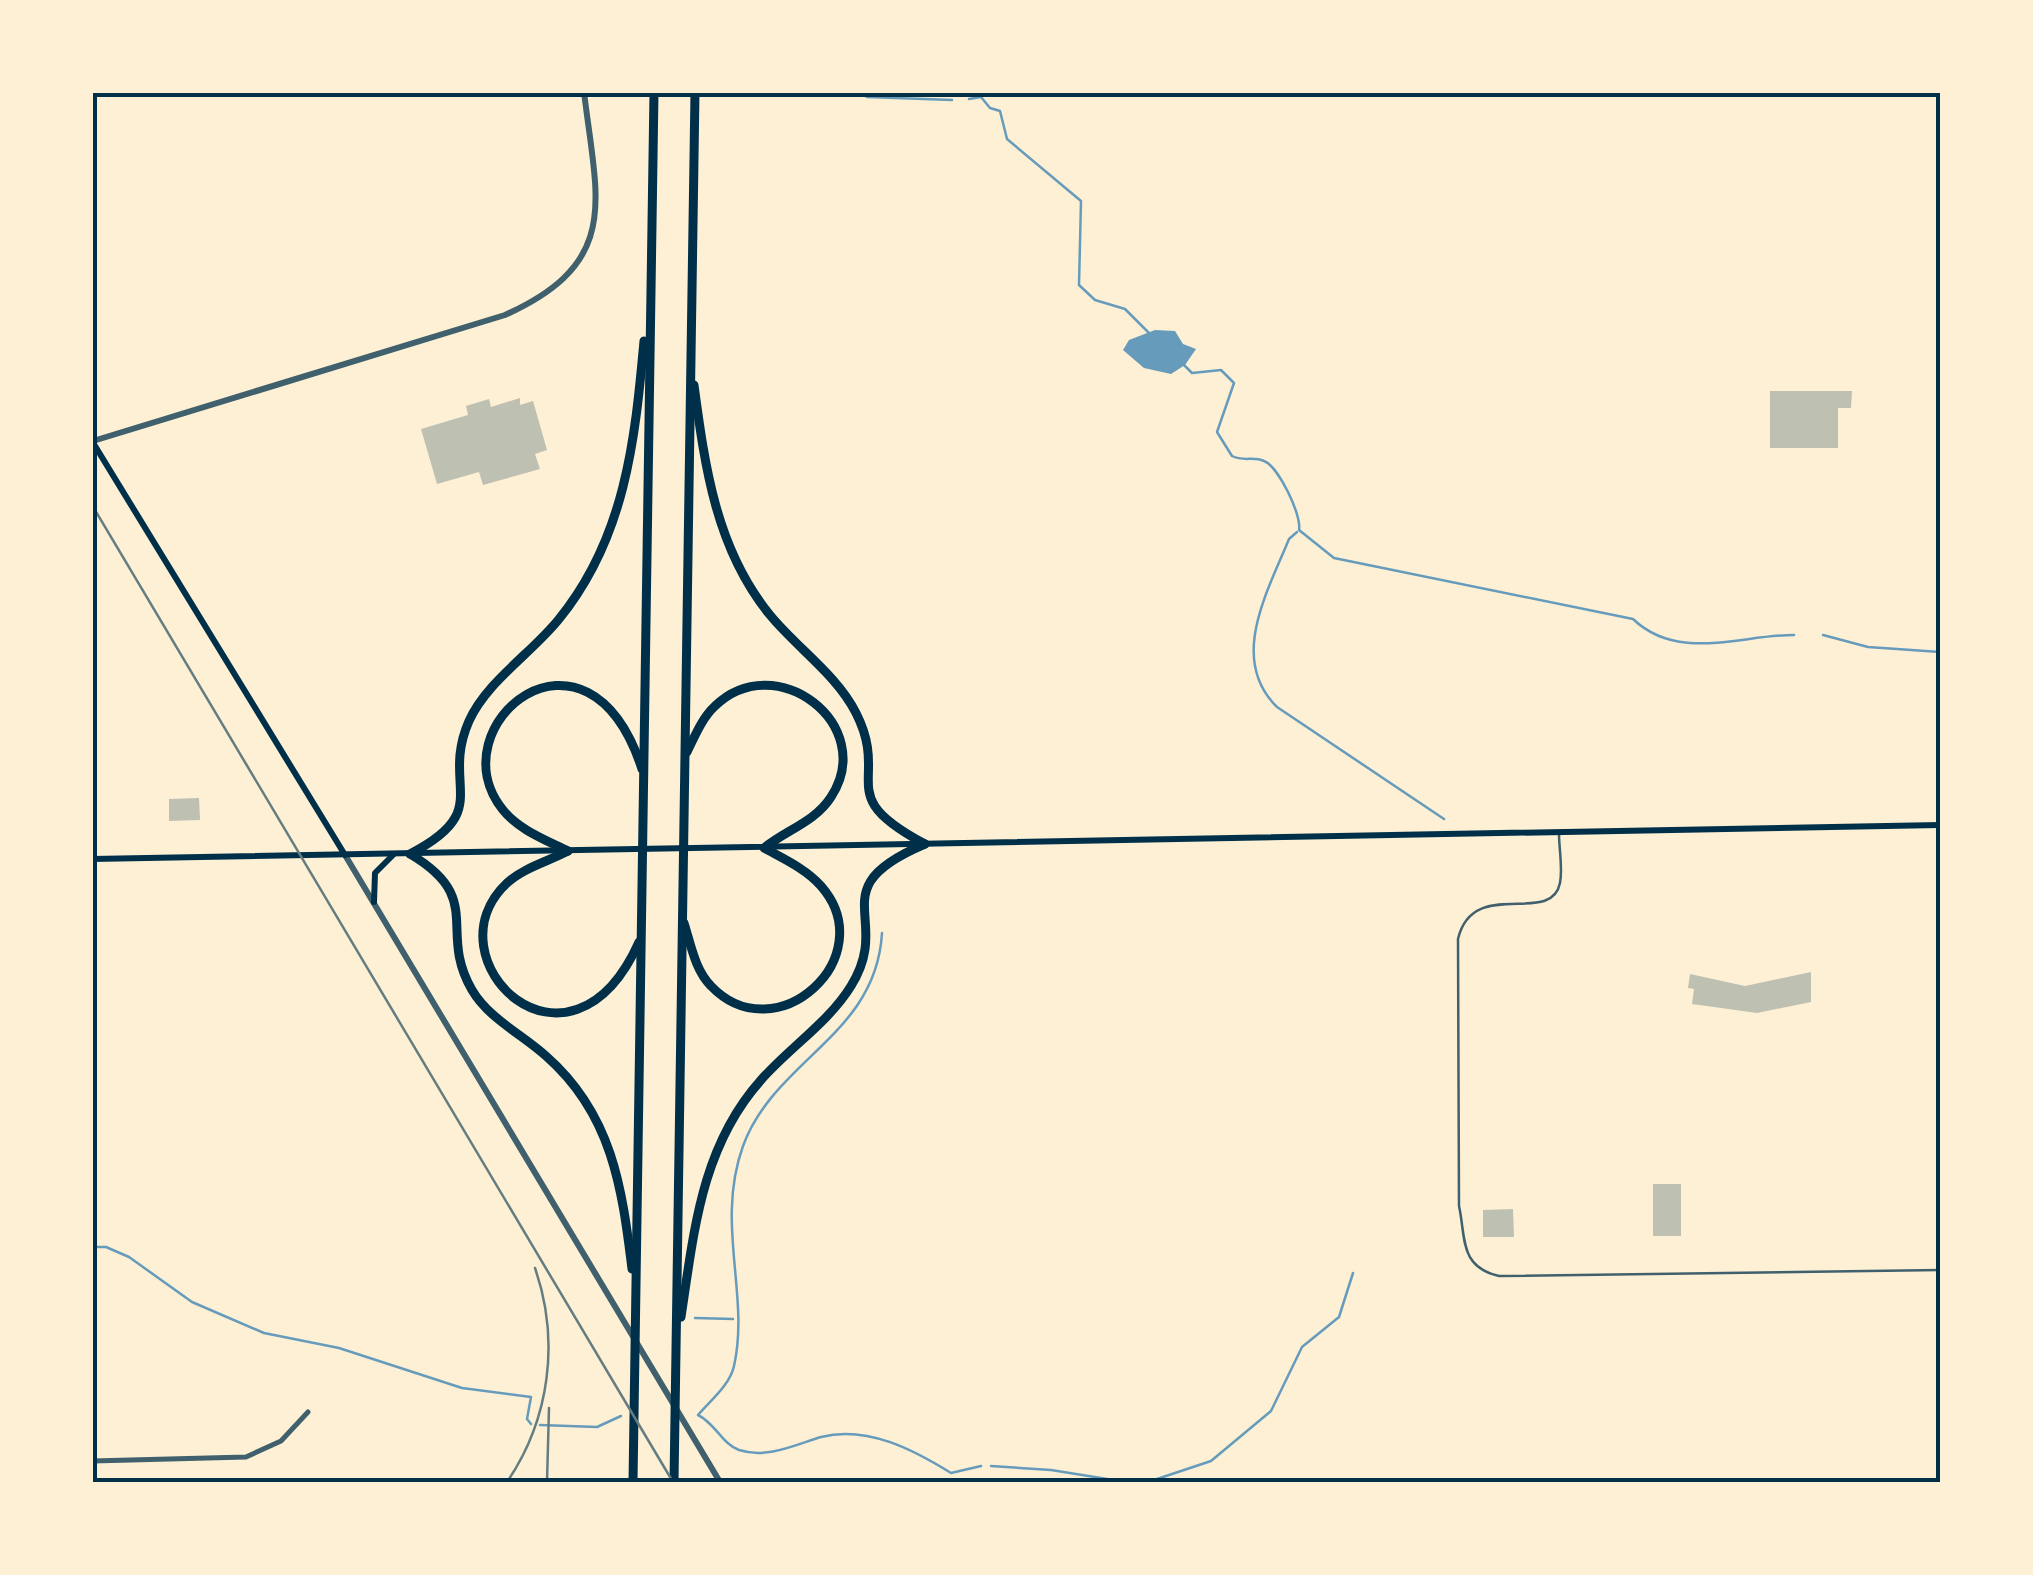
<svg xmlns="http://www.w3.org/2000/svg" width="2033" height="1575" viewBox="0 0 2033 1575" font-family="'Asap Condensed',sans-serif">
<rect width="100%" height="100%" fill="#fdf0d5"/>
<!-- water -->
<polygon fill="#669bbc" points="1155,330 1175,331 1183,344 1196,349 1185,365 1171,374 1144,368 1123,350 1129,340"/>
<g fill="none" stroke-linecap="round" stroke-linejoin="round">
<!-- stream -->
<g stroke="#669bbc" stroke-width="2.5">
<polyline points="859,92 867,97 952,100"/>
<polyline points="969,99 981,97 990,108 1000,111 1007,139 1081,201 1079,285 1095,300 1125,309 1151,335"/>
<path d="M1183 364 1192 373 1221 370 1234 383 1217 432 1232 456C1244 462 1253 456 1264 461 1278 466 1302 515 1299 530L1334 558 1633 619C1678 662 1740 635 1794 635"/>
<path d="M1297 532 1289 539C1268 591 1228 659 1277 707L1444 819"/>
<polyline points="1823,635 1868,647 1940,652"/>
<path d="M882 933C876 1036 775 1059 743 1146 715 1224 750 1295 734 1366 730 1385 710 1401 698 1415 715 1423 722 1444 739 1450 767 1459 795 1445 821 1437 867 1425 914 1450 951 1473L981 1466"/>
<polyline points="92,1247 106,1247 129,1257 192,1302 264,1333 339,1348 462,1388 531,1397 527,1419 531,1424"/>
<polyline points="695,1318 733,1319"/>
<polyline points="540,1425 597,1427 621,1416"/>
<polyline points="991,1466 1051,1470 1126,1482"/>
<polyline points="1148,1482 1211,1461 1271,1411 1302,1347 1339,1317 1353,1273"/>
</g>
</g>
<!-- building -->
<g fill="#bec0b2">
<polygon points="1770,391 1852,391 1851,408 1838,408 1838,448 1770,448"/>
<polygon points="520,398 520,405 533,401 547,450 535,454 540,469 483,485 479,472 437,484 421,429 468,415 466,406 489,399 491,407"/>
<polygon points="199,798 200,820 169,821 169,799"/>
<polygon points="1811,972 1811,1002 1757,1013 1692,1004 1694,989 1688,988 1690,974 1745,986"/>
<rect x="1653" y="1184" width="28" height="52"/>
<polygon points="1513,1209 1514,1237 1483,1237 1483,1210"/>
</g>
<g fill="none" stroke-linecap="round" stroke-linejoin="round">
<!-- service -->
<path stroke="#3f606c" stroke-width="2.5" d="M1559 834C1559 849 1563 868 1560 883 1551 927 1473 876 1458 939L1459 1206C1466 1238 1459 1267 1499 1276L1940 1270"/>
<!-- minor -->
<polyline stroke="#3f606c" stroke-width="5" points="92,1461 246,1457 281,1441 308,1412"/>
<!-- tertiary -->
<g stroke="#3f606c" stroke-width="6">
<path d="M93 441 505 315C622 262 597 201 584 92"/>
<polyline points="345,855 720,1482"/>
</g>
<!-- secondary -->
<g stroke="#003049" stroke-width="6">
<polyline points="92,441 345,855"/>
<polyline points="92,859 1940,825"/>
<polyline points="374,902 375,873 393,855"/>
</g>
<!-- motorway -->
<g stroke="#003049" stroke-width="9">
<path d="M694 385C705 467 716 549 770 615 797 648 837 675 856 713 891 782 831 794 925 844"/>
<path d="M568 851C546 840 519 830 503 810 435 726 587 600 642 769"/>
<path d="M568 851C549 861 523 868 507 883 426 959 569 1098 639 942"/>
<path d="M410 854C495 810 440 787 469 721 487 681 532 653 559 619 625 538 635 441 644 341"/>
<path d="M410 854C486 899 437 930 472 990 489 1019 522 1034 546 1056 612 1114 622 1187 632 1269"/>
<path d="M684 923C691 945 695 970 711 986 776 1054 883 957 821 886 806 869 784 859 764 848 786 830 815 822 831 797 878 725 776 647 715 706 702 718 695 736 687 752"/>
<path d="M681 1317C694 1232 701 1147 761 1080 789 1048 829 1022 851 986 894 917 819 889 925 844"/>
<polyline points="633,1482 654,92"/>
<polyline points="674,1482 695,92"/>
</g>
<!-- rail -->
<g stroke="#657d81" stroke-width="2.5">
<polyline points="92,505 673,1482"/>
<path d="M507 1482C550 1419 560 1340 535 1268"/>
<polyline points="547,1482 549,1408"/>
</g>
</g>
<!-- border -->
<rect width="2033" height="1575" fill="none" stroke="#fdf0d5" stroke-width="190"/>
<rect x="95" y="95" width="1843" height="1385" fill="none" stroke="#003049" stroke-width="4"/>
</svg>
